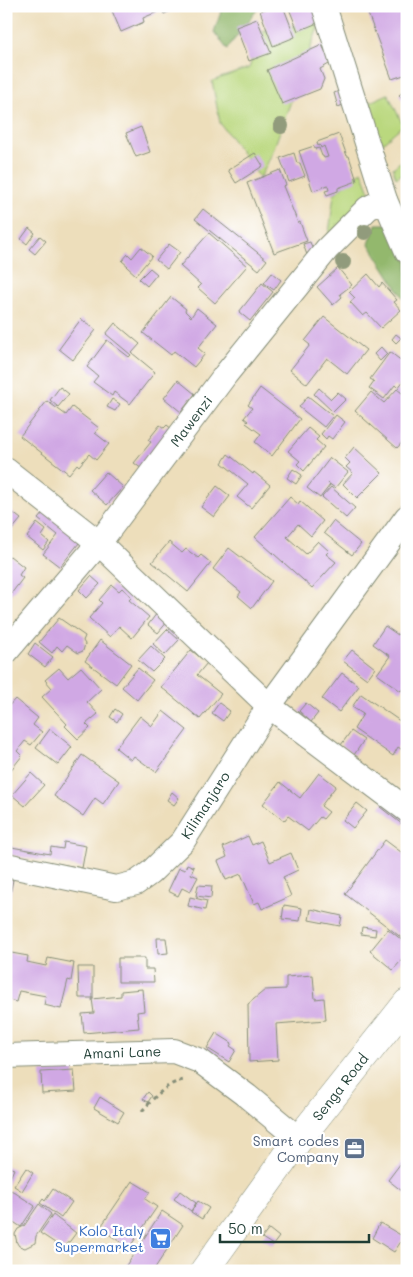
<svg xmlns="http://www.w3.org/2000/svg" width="413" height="1277" viewBox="0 0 413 1277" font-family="Mali,sans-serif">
<rect width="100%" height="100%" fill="#fff"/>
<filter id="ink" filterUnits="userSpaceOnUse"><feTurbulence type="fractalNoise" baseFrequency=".02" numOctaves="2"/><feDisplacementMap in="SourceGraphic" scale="10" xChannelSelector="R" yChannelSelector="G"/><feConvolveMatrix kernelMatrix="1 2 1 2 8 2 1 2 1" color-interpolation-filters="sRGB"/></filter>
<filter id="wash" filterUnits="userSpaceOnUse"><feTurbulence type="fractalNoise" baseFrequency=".0096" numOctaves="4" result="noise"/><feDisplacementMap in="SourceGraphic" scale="20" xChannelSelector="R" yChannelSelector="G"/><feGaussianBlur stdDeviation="1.12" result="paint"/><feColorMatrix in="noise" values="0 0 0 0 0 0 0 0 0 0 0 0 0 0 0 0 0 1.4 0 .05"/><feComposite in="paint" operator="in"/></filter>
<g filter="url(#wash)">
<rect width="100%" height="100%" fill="#eddebb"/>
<!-- green -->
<g fill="#bad87e" stroke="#6c8a59">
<polygon points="320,22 271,156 260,178 220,123 212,81 249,68 262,31"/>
<polygon points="388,94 403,125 378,147 368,103"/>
<polygon points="407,156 407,171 396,178 393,168"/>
<polygon points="362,171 371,194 328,241 334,194"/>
</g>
<!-- forest -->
<g fill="#93b86d" stroke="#597a50">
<polygon points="223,6 260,6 227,49 214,32"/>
<polygon points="376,224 394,224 407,261 407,304 369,244"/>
</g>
<g id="blocks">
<!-- building -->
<g fill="#d0a8e4">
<polygon points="110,6 182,6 164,14 162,10 143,18 144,22 121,32"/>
<polygon points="273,6 283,6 295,37 273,46 260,11"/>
<polygon points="288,6 313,6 320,22 298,31"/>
<polygon points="380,6 407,6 407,74 392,79 367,11"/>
<polygon points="257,19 271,53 249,61 236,27"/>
<polygon points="322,45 331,63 320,69 324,79 320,89 282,104 267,70"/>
<polygon points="407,89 407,106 399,95"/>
<polygon points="339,91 343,105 338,107 334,93"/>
<polygon points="141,127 150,152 136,157 126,133"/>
<polygon points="339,134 347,156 349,156 357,181 338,188 338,191 327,195 325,191 329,190 328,185 313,191 299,151 314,146 315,149 319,148 322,156 323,156 324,158 328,157 324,146 321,148 320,145 318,146 317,142"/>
<polygon points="255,153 263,166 236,183 228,170"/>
<polygon points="294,153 297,163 300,163 305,176 289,182 280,158"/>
<polygon points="280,170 286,185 283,186 298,223 300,222 307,241 274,253 247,183"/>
<polygon points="203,209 267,260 259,270 195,219"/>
<polygon points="29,228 35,233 27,244 21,239"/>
<polygon points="209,233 247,266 215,303 198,288 201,285 180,266"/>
<polygon points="40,236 46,241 35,254 29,249"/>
<polygon points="310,242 314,252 307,255 303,244"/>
<polygon points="169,244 180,252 167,269 156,260"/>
<polygon points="141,247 152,256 136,275 127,267 128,266 122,261 128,254 132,258"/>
<polygon points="150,268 157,274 147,286 139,279"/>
<polygon points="338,268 352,285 340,294 342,297 333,305 317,287"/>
<polygon points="272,273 281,280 274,290 264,283"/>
<polygon points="368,274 379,287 382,283 397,300 394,302 401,310 381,328 367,313 363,316 350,302 355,298 349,292"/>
<polygon points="262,283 273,292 250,321 239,312"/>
<polygon points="171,297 186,309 185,311 191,317 197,308 217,324 198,348 205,354 194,367 174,351 171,355 143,333"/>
<polygon points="324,317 366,350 347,374 327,358 307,384 290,370 310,345 305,341"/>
<polygon points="81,319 96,330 73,360 59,349"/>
<polygon points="115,323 140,344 132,353 155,372 130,404 114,392 112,396 93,382 98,376 87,367 107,340 129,357 131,355 106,334"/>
<polygon points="396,334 401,338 396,343 392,339"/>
<polygon points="381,347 387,354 380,361 374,354"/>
<polygon points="390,352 407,365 407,376 398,388 395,385 384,399 369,388 374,381 370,379"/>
<polygon points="178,380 195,394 181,412 164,398"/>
<polygon points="60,387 69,394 58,407 50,400"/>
<polygon points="260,388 300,419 272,456 255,442 261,434 246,423 248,421 244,418 252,408 248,405"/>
<polygon points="319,388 331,399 338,392 346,399 333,412 314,394"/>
<polygon points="397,389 407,397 407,437 397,448 355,411 371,392 384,403"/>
<polygon points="308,396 333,416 324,427 299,407"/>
<polygon points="112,399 120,404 115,411 107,407"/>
<polygon points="47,401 66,415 72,407 99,428 95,433 109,444 96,460 89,454 79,466 77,464 69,474 20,436"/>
<polygon points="336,415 345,422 332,439 328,436 326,439 321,434"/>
<polygon points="160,425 164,428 167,425 173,430 142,469 134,463 151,442 148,440"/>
<polygon points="308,428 319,437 316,440 324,447 304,471 297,464 300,461 288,451"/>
<polygon points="354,447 382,473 357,498 343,484 353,473 346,467 350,463 345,458"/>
<polygon points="228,454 253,474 254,472 270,485 251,508 237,497 248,484 222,463"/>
<polygon points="330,458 348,472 335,488 328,483 330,485 320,498 307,488"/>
<polygon points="293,469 302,475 296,484 287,478"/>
<polygon points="106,472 123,487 107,505 90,490"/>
<polygon points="217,486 230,496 214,517 201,507"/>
<polygon points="331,487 355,508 346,518 322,497"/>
<polygon points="290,497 298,504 300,501 323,521 311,536 298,524 287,537 306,554 318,541 329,551 326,554 336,562 312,588 255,537"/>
<polygon points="47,508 83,538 60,567 43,554 58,535 38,519"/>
<polygon points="8,509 21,519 11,531 6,527 6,511"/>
<polygon points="333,521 361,544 352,555 324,533"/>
<polygon points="37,523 46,530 42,536 49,542 43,550 27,537"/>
<polygon points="169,542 182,553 186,549 198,558 201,555 211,563 188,592 152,562"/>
<polygon points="229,548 272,581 252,608 238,596 241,592 213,569"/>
<polygon points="10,556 24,567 19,575 23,578 11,594 6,590 6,558 7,558"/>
<polygon points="91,576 100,584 87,598 79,590"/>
<polygon points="112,585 119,591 122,588 132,597 129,600 149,617 132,638 119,626 110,637 89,618 102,603 99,600"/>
<polygon points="157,613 168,621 158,633 148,625"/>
<polygon points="59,618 85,636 83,641 85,644 83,651 78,653 67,645 62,651 57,646 52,653 39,642"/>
<polygon points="407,622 407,683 401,691 377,674 390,656 373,644 385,626 398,635"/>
<polygon points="167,629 179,640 165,655 153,644"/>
<polygon points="100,640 131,664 116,684 85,661"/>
<polygon points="35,643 53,657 45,667 28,654"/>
<polygon points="151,646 165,659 152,672 138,660"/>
<polygon points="191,650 207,663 197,675 221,694 200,719 161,687"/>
<polygon points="352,650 375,668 367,679 343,661"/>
<polygon points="81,667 101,689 87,702 98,714 86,724 90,728 78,739 65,726 67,724 42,697 52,688 45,680 59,668 68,678"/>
<polygon points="138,668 153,680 137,700 122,687"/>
<polygon points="342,673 359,686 339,712 322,699"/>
<polygon points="361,694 407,726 407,747 404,751 398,747 393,756 354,729 363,714 352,707"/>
<polygon points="15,699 38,718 33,725 42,732 31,745 25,741 17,751 22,756 6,776 6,709"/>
<polygon points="219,703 230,711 223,721 212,713"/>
<polygon points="306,703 318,713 311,722 299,711"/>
<polygon points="115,709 122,714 117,722 110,717"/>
<polygon points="163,711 187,730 156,772 134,756 131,760 116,748 140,716 152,726"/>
<polygon points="50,729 72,747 58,765 36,748"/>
<polygon points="351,731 364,740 354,755 341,745"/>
<polygon points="82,755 119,781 103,804 95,798 83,816 54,796"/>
<polygon points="31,773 44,785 25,806 12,795"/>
<polygon points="319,773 336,786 321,806 329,812 323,819 320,817 308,831 288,816 284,821 263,804 280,782 300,798"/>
<polygon points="172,792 179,798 174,805 167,800"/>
<polygon points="387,798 407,821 403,825 380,807"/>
<polygon points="357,803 367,811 353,828 343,820"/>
<polygon points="248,836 252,845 261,841 270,862 291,853 298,870 283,877 291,896 262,909 259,902 254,904 241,874 226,880 218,861 227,857 223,847"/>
<polygon points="385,840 405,855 407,852 407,942 345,894"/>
<polygon points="64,842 86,846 82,868 6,854 6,846 50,854 51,847 63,849"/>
<polygon points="187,864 194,867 191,874 198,877 190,892 182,888 178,896 168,891 179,868 185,870"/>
<polygon points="6,878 13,880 9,899 6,898"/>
<polygon points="198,885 212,886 211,898 196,896"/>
<polygon points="190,897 207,901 205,910 188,906"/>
<polygon points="284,905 302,908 300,921 282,919"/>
<polygon points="311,909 342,916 340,926 309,920"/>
<polygon points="362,927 376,929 375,936 361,934"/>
<polygon points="388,929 407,944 407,954 393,970 370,951"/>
<polygon points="157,938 166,938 168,953 158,954"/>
<polygon points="6,952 28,956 27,962 46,966 48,958 74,963 71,981 68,980 61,1009 44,1005 46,996 19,991 16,1002 6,999"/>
<polygon points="118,958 145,958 145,969 153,969 154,982 118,982"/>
<polygon points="78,967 93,967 93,998 79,998"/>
<polygon points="313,975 315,999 324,998 326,1020 276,1024 278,1060 249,1062 248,1004 265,990 286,989 286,977"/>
<polygon points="142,989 144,1011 137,1012 139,1028 84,1033 82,1014 94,1013 92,999 121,996 121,991"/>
<polygon points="216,1033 232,1043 230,1046 236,1050 229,1062 207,1048"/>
<polygon points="74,1070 76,1091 42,1093 41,1072"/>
<polygon points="148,1092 152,1096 148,1102 143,1099"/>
<polygon points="100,1097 124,1112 118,1122 94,1108"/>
<polygon points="407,1155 407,1195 388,1180"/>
<polygon points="6,1166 14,1169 6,1187"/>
<polygon points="26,1168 33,1173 22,1191 14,1186"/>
<polygon points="132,1181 150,1192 145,1199 157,1207 129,1248 100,1228"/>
<polygon points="53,1189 72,1202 61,1218 40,1203 43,1199 45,1201"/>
<polygon points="11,1190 35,1206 21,1227 6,1217 6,1197"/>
<polygon points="180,1191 196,1203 191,1211 174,1199"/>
<polygon points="198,1201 209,1208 202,1219 191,1212"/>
<polygon points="39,1204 51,1214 36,1236 35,1243 25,1248 19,1246 17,1243 15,1234 18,1229 24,1226"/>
<polygon points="162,1211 183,1225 153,1271 131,1271 125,1267"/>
<polygon points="53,1215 76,1233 64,1249 40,1233"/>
<polygon points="380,1223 404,1237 394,1252 372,1238"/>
<polygon points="269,1229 279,1237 273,1245 262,1238"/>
</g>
</g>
</g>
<g filter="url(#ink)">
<use href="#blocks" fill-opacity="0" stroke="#868e78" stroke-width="1"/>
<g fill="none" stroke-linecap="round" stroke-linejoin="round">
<defs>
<g id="minor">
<polyline points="324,6 385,200 407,251"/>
<polyline points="6,470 99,543 269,706 407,810"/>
<polyline points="6,652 99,543 226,374 327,249 368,208 385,200"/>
<polyline points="6,865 116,888 136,883 150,873 183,841 269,706 407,517"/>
<polyline points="6,1056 174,1051 200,1061 247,1096 299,1139"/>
</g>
<polyline id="tertiary" points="204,1271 299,1139 407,1003"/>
</defs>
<!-- minor casing -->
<use href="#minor" stroke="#868e78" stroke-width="26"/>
<!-- tertiary casing -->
<use href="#tertiary" stroke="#868e78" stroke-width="29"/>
<!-- path -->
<path stroke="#868e78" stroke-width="3" stroke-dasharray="4 4" stroke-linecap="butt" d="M142 1111C154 1098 168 1081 186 1080"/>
<!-- minor -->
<use href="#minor" stroke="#fff" stroke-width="24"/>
<!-- tertiary -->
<use href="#tertiary" stroke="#fff" stroke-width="28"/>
</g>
<!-- trees -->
<g fill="#919b7b">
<circle cx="281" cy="126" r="8"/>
<circle cx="365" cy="232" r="8"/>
<circle cx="343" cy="262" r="8"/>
</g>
</g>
<!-- icons -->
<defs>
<symbol id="office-square" viewBox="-11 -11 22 22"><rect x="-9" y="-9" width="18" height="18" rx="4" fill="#5c6f8a" stroke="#fff"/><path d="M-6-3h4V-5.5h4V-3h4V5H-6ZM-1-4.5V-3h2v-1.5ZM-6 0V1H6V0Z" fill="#fff"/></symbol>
<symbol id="supermarket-square" viewBox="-11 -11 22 22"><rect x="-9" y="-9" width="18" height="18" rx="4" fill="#3f7fe0" stroke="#fff"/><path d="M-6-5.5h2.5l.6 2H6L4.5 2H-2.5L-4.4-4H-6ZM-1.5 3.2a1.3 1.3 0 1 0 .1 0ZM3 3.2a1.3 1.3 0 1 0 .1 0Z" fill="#fff"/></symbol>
</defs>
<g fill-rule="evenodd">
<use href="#office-square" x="342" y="1136" width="25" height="25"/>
<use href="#supermarket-square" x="148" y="1226" width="25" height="25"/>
</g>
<g text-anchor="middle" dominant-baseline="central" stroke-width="4.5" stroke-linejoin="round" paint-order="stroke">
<!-- street labels -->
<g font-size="14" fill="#1f3d34" stroke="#fff">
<text transform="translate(191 421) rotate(-53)">Mawenzi</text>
<text transform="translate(205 805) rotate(-57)">Kilimanjaro</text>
<text transform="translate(122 1052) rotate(-2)">Amani Lane</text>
<text transform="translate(340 1087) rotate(-52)">Senga Road</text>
</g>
<!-- service labels -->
<g font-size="14" fill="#4e5e75" stroke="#fff" text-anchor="end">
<text x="339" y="1140">Smart codes<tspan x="339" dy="16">Company</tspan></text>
</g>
<!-- shop labels -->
<g font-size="14" fill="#366cbe" stroke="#fff" text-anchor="end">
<text x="144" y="1230">Kolo Italy<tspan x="144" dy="16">Supermarket</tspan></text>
</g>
</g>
<!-- margin -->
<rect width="413" height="1277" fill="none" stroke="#fff" stroke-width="25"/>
<!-- scale -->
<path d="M220 1234v8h149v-8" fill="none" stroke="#1f3d34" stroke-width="2.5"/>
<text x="228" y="1234" font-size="15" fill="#1f3d34" stroke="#ffffff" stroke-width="4" paint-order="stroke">50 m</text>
</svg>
